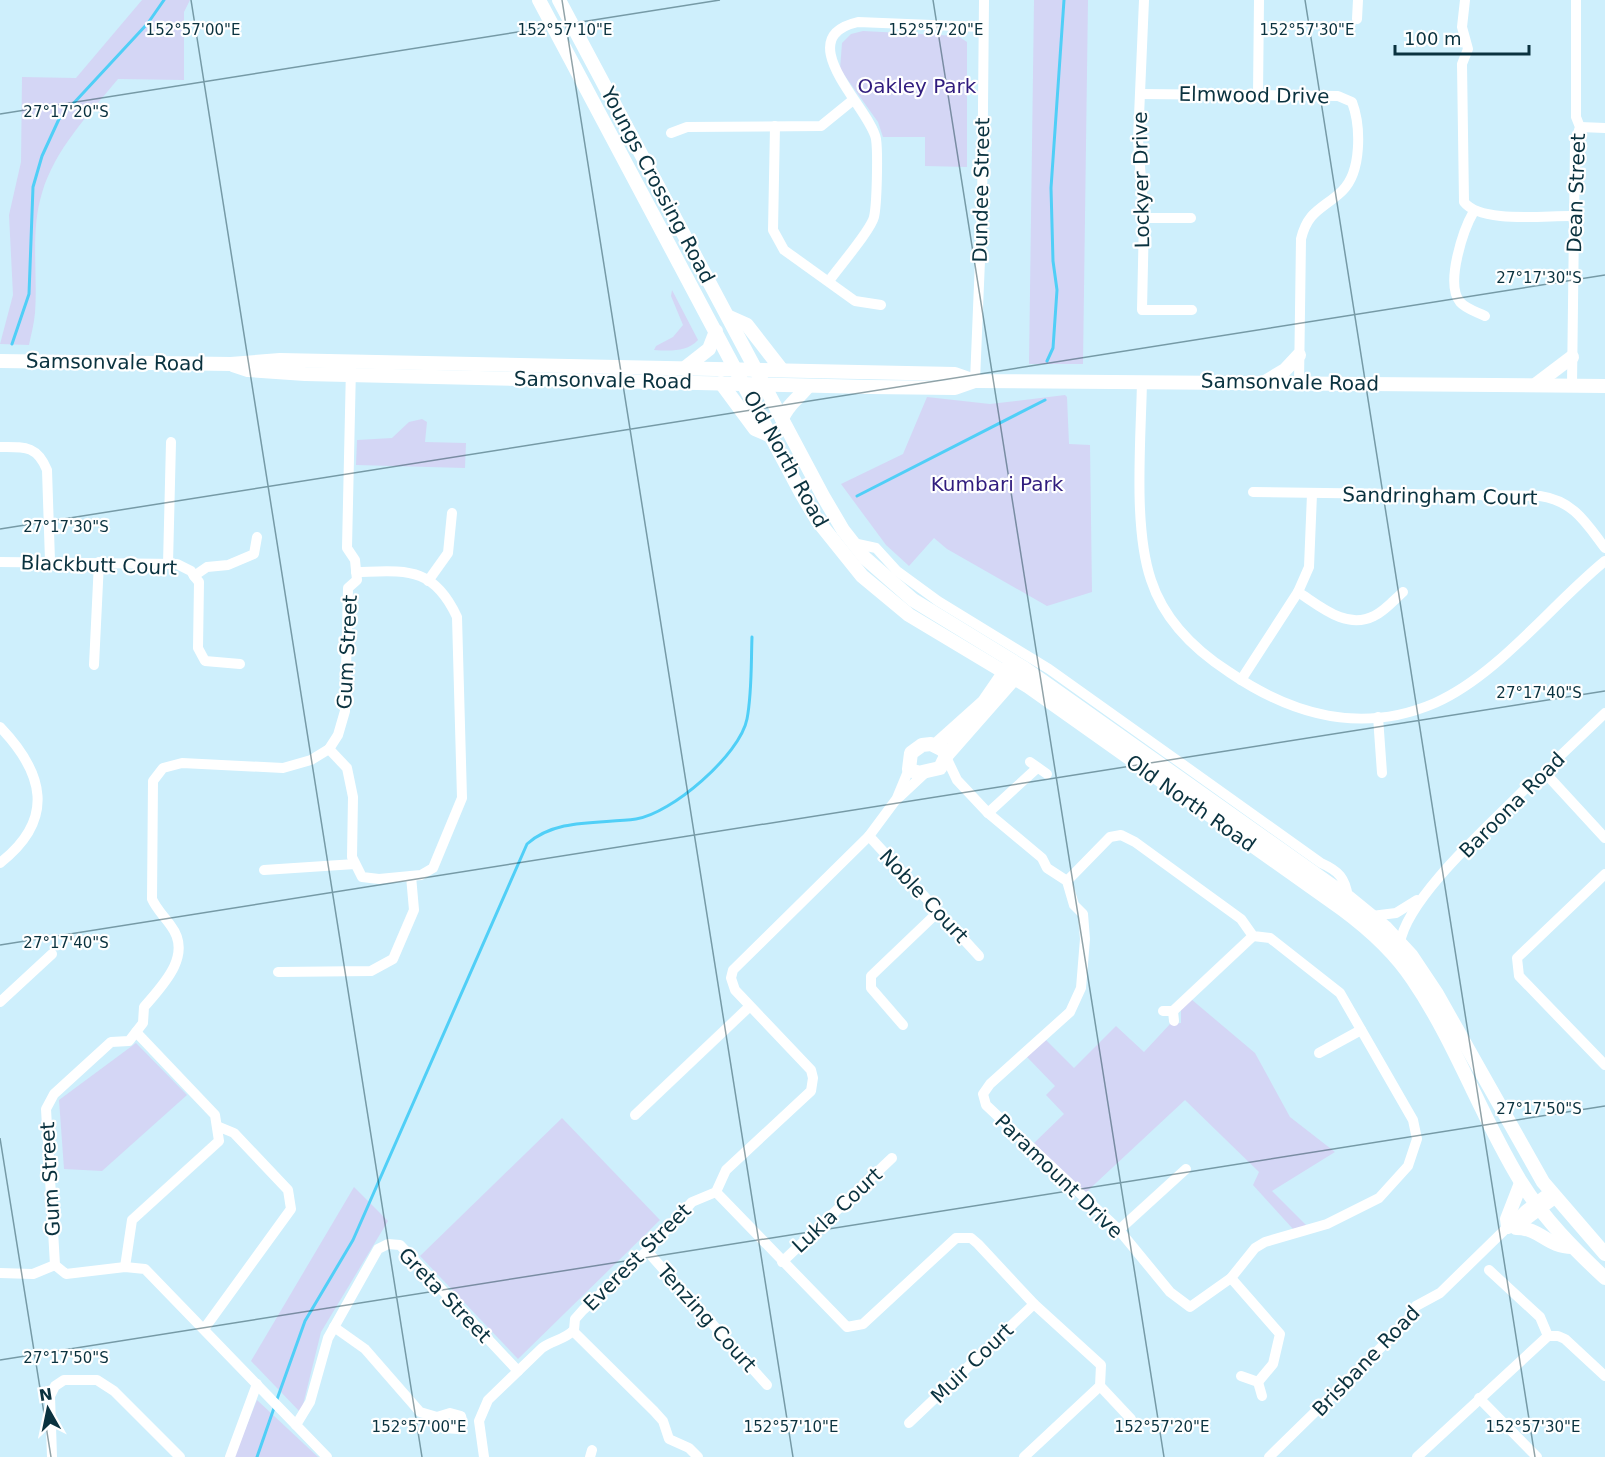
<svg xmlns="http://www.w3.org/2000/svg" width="1605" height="1457" viewBox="0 0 1605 1457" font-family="'DejaVu Sans',sans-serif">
<rect width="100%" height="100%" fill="#ceeffc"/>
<!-- green -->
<g fill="#d4d6f5">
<path d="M142 0H190L184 12V80L118 79C89 114 55 149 42 193 30 232 38 274 35 313 34 324 31 335 29 345L0 344 13 295 9 215 21 162 22 77 76 78Z"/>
<polygon points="1034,0 1088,0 1083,364 1029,364"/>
<polygon points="863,31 958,36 967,42 967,167 925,166 925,137 883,137 878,122 840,69 842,43 851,34"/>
<path d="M672 290 698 340C687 352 670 351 654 350L656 346 673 337 683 325 671 296Z"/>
<polygon points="1065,395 1067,397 1069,444 1090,445 1092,592 1047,606 947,549 934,538 909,566 886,545 841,484 903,454 927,397 990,404"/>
<polygon points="422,419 427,422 425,442 466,443 465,468 356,465 357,440 392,438 409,422"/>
<polygon points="1191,999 1255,1053 1290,1117 1335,1152 1272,1191 1309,1228 1293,1229 1253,1185 1259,1172 1185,1100 1082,1196 1034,1143 1064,1114 1046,1095 1055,1086 1026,1056 1045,1039 1074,1068 1116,1026 1144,1052 1170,1024 1181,1023 1181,1008"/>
<polygon points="136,1043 187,1095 102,1171 64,1169 59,1100"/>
<polygon points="562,1118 660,1220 518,1359 420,1256"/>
<polygon points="354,1187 388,1221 321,1332 301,1413 251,1361"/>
<polygon points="257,1400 318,1457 234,1457"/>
</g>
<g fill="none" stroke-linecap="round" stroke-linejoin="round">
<!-- stream -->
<g stroke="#50cff7" stroke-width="3">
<polyline points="12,344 29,294 33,187 42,156 59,119 148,23 164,0"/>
<polyline points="1047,361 1053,348 1057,290 1053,261 1051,188 1064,0"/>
<polyline points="857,496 1045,400"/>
<path d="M276 1402 305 1321 353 1240 527 844C556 818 599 824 636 819 671 814 740 755 747 719 752 693 751 664 752 637"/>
<polyline points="257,1457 274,1408"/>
</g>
<!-- street -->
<g stroke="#fff" stroke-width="10">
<polyline points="1144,0 1138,140 1144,218 1142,310 1192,310"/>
<path d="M1465 0 1462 27 1468 49 1462 64 1464 202C1481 224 1547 215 1574 216"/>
<polyline points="1357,19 1358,0"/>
<path d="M1140 94 1338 96 1352 102C1361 126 1362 172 1342 191 1323 209 1308 210 1301 239L1299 383"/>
<polyline points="1258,95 1259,0"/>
<polyline points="775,126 773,230 784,250 855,301 881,305"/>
<polyline points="1580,127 1605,128"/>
<polyline points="671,133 687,127 821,126 853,100"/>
<path d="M1474 211C1463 230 1445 284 1460 302 1466 309 1477 312 1485 316"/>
<polyline points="1144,218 1191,218"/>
<path d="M829 281C838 268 871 230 874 217 877 204 878 152 876 139 871 109 788 38 858 22L981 27"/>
<polyline points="975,381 982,212 984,0"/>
<path d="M1142 381C1141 439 1133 527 1151 580 1164 620 1195 650 1229 672 1292 715 1361 735 1435 703 1498 675 1551 605 1605 561"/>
<polyline points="1572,385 1575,143 1580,127 1576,117 1576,0"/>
<path d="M0 447C24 447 37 445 47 470L50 561"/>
<path d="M1253 492 1540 496C1574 501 1586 523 1605 548"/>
<path d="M853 543 876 548 897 571 938 601 1049 669 1321 863C1339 871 1345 878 1348 897"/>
<polyline points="0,562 177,564 191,571 194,576 207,567 228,565 254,554 257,537"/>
<polyline points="168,564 171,442"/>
<polyline points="194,576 199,582 198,648 205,661 240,664"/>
<polyline points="428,581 448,553 452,513"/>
<path d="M1298 592C1320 606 1346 630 1374 616 1385 611 1395 599 1403 592"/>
<polyline points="94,665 99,562"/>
<polyline points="1241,680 1298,592 1309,567 1312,494"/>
<polyline points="1378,717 1382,773"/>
<path d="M0 727C44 773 56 819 0 863"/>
<path d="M329 749 347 768 353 797 352 857 362 877 379 879 421 875 433 868 462 798 457 617C433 565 405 571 356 572"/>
<polyline points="947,759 957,780 988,813 1042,858 1047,868 1067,881 1074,905 1083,914 1085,939 1081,988 1070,1012 990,1084 983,1094 986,1105 1119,1230 1170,1292 1190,1307 1231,1278 1255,1248 1265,1242 1327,1224 1379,1198 1408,1166 1417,1139 1413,1120 1340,993 1270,938 1253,936 1241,919 1135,842 1121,835 1110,837 1067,881"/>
<polyline points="1030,762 1047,774"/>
<polyline points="1547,775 1605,838"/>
<polyline points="897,798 909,769"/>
<polyline points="988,813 1036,769"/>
<polyline points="869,836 979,956"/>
<polyline points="264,870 355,864"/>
<polyline points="1605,874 1517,958 1519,976 1605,1065"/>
<polyline points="1372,916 1396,913 1417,900"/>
<path d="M1400 943C1407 897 1493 822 1528 786L1547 775 1559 757 1605 713"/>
<polyline points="278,972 371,971 393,959 414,910 411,876"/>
<polyline points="0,1002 52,954"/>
<polyline points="1163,1011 1173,1011 1174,1021"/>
<polyline points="1173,1011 1253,936"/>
<polyline points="903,1025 871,988 871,976 938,912"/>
<polyline points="1319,1053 1361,1030"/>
<polyline points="635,1115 749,1007"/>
<polyline points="716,1192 847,1327 863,1324 956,1238 971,1238 978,1244 1034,1304 1101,1365 1100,1386 1024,1457"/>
<polyline points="1519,1226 1555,1199"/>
<polyline points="1119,1230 1186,1169"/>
<polyline points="647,1251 767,1385"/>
<polyline points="782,1262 892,1158"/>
<polyline points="125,1267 132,1220 219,1141 215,1115 136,1032"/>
<polyline points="1489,1270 1540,1317 1548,1336"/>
<polyline points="0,1273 33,1274 55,1265"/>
<polyline points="1231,1278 1280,1334 1273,1364 1258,1382"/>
<polyline points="334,1327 365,1349 420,1412 437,1417"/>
<polyline points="204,1329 291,1209 288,1190 234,1133 217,1126"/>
<polyline points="573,1331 654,1411 663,1421 669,1439 689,1448 698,1457"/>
<polyline points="1241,1376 1258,1382 1262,1396"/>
<polyline points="1100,1386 1131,1419"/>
<polyline points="1479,1398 1537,1457"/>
<polygon points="450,1413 461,1416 463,1424 459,1429 443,1428 437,1417"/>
<polyline points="909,1423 1034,1304"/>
<polyline points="296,1425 310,1402 328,1338 378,1249 388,1244 400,1245 518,1371"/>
<polyline points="52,1457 50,1396 55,1386 64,1380 97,1380 114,1391 180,1457"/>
<polyline points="230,1457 257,1384"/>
<path d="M327 1457 145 1269 125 1267 66 1274 55 1265 46 1109 54 1094 111 1042 129 1041 143 1023 144 1007C163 985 193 955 171 926 165 917 157 910 152 899L153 781 163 768 182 763 283 768 311 760 329 749 338 735 345 711 348 588 357 580 355 560 347 548 351 367"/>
<path d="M484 1457 479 1421 488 1400 542 1348C553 1340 564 1340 574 1330L575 1319 583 1310 647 1251 692 1202 716 1192 726 1170 811 1091 813 1078 811 1070 735 990 731 978 733 970 869 836 895 801 925 773"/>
<polyline points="590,1457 592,1450"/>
<polyline points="1269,1457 1405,1324 1416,1306 1440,1293 1525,1210 1549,1192"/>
<polyline points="1417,1457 1548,1336 1558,1336 1565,1339 1605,1376"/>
</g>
<!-- secondary -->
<g stroke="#fff" stroke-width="14">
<path d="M539 0 801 493 817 520 862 576 909 615 1029 687 1342 909C1369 929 1394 951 1413 980 1456 1043 1481 1117 1521 1182 1544 1219 1574 1249 1605 1278"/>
<polyline points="559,0 823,496 843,530 865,558 913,600 1024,668 1348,897 1386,928 1411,955 1437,994 1543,1182 1605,1254"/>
<polyline points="729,317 747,325 782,370"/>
<polyline points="0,361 231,364 280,360 955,374 975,381 1605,386"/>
<polyline points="233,365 248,370 305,374 870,387 955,388 975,381"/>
<polyline points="686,367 709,349 716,331"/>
<polyline points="1265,382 1285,370 1299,355"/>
<polyline points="721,383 755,429 771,436"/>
<polyline points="1535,385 1572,357"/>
<path d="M782 419C788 404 799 398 808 386"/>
<polygon points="931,744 943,750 946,756 940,768 918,773 909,769 911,753 922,745"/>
<polyline points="936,745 984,702 1008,667"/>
<polyline points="946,756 1020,672"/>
<polyline points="1508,1227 1507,1219 1521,1183"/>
<path d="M1516 1228C1541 1228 1547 1247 1572 1247"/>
</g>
</g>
<!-- ticks -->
<path fill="none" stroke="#0a323f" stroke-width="1.5" stroke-opacity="0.45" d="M191 0 422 1457M562 0 793 1457M933 0 1164 1457M1305 0 1535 1457M0 114 720 0M0 529 1605 275M0 945 1605 691M0 1138 51 1457M0 1360 1605 1106"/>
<g text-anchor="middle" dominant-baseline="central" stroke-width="4.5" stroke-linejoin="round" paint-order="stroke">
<!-- park labels -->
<g font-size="20" fill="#301c7e" stroke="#fff">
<text x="917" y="86">Oakley Park</text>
<text x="997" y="484">Kumbari Park</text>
</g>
<!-- street labels -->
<g font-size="20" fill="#0a323f" stroke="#fff">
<text transform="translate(1254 95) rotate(1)">Elmwood Drive</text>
<text transform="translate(1141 180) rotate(-91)">Lockyer Drive</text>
<text transform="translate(658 185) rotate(62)">Youngs Crossing Road</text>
<text transform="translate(981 190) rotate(-89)">Dundee Street</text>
<text transform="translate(1576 193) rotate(-88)">Dean Street</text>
<text transform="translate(115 362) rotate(1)">Samsonvale Road</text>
<text transform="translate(603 380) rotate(1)">Samsonvale Road</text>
<text transform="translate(1290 382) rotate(1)">Samsonvale Road</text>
<text transform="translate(786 459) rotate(61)">Old North Road</text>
<text transform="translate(1440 496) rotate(1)">Sandringham Court</text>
<text transform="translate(99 565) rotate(2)">Blackbutt Court</text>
<text transform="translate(347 652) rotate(-87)">Gum Street</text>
<text transform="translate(1191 803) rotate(35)">Old North Road</text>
<text transform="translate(1512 805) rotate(-45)">Baroona Road</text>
<text transform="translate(924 896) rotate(47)">Noble Court</text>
<text transform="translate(1059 1176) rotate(44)">Paramount Drive</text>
<text transform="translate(50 1179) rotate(-93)">Gum Street</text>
<text transform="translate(837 1210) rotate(-43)">Lukla Court</text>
<text transform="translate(637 1257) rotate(-45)">Everest Street</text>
<text transform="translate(445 1295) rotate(46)">Greta Street</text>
<text transform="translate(707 1318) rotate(48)">Tenzing Court</text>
<text transform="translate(1366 1361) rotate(-46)">Brisbane Road</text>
<text transform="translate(972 1363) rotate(-44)">Muir Court</text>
</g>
</g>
<g font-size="15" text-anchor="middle" fill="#0a323f" stroke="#fff" stroke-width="4.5" stroke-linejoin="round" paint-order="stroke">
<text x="193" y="35">152°57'00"E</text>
<text x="565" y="35">152°57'10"E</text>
<text x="936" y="35">152°57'20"E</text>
<text x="1307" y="35">152°57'30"E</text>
<text x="66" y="117">27°17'20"S</text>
<text x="1539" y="283">27°17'30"S</text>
<text x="66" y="532">27°17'30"S</text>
<text x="1539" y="698">27°17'40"S</text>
<text x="66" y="948">27°17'40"S</text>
<text x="1539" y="1114">27°17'50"S</text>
<text x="66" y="1363">27°17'50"S</text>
<text x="419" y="1432">152°57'00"E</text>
<text x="791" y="1432">152°57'10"E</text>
<text x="1162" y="1432">152°57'20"E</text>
<text x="1533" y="1432">152°57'30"E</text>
</g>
<!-- north arrow -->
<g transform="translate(48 1409) rotate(351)" stroke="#ffffff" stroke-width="4.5" paint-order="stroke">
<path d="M0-4.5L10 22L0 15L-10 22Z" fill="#0a323f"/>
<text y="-9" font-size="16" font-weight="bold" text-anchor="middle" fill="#0a323f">N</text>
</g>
<!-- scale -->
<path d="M1395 45v9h134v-9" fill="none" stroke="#0a323f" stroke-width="3"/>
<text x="1404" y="45" font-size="18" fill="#0a323f" stroke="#ffffff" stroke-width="4.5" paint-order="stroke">100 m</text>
</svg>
